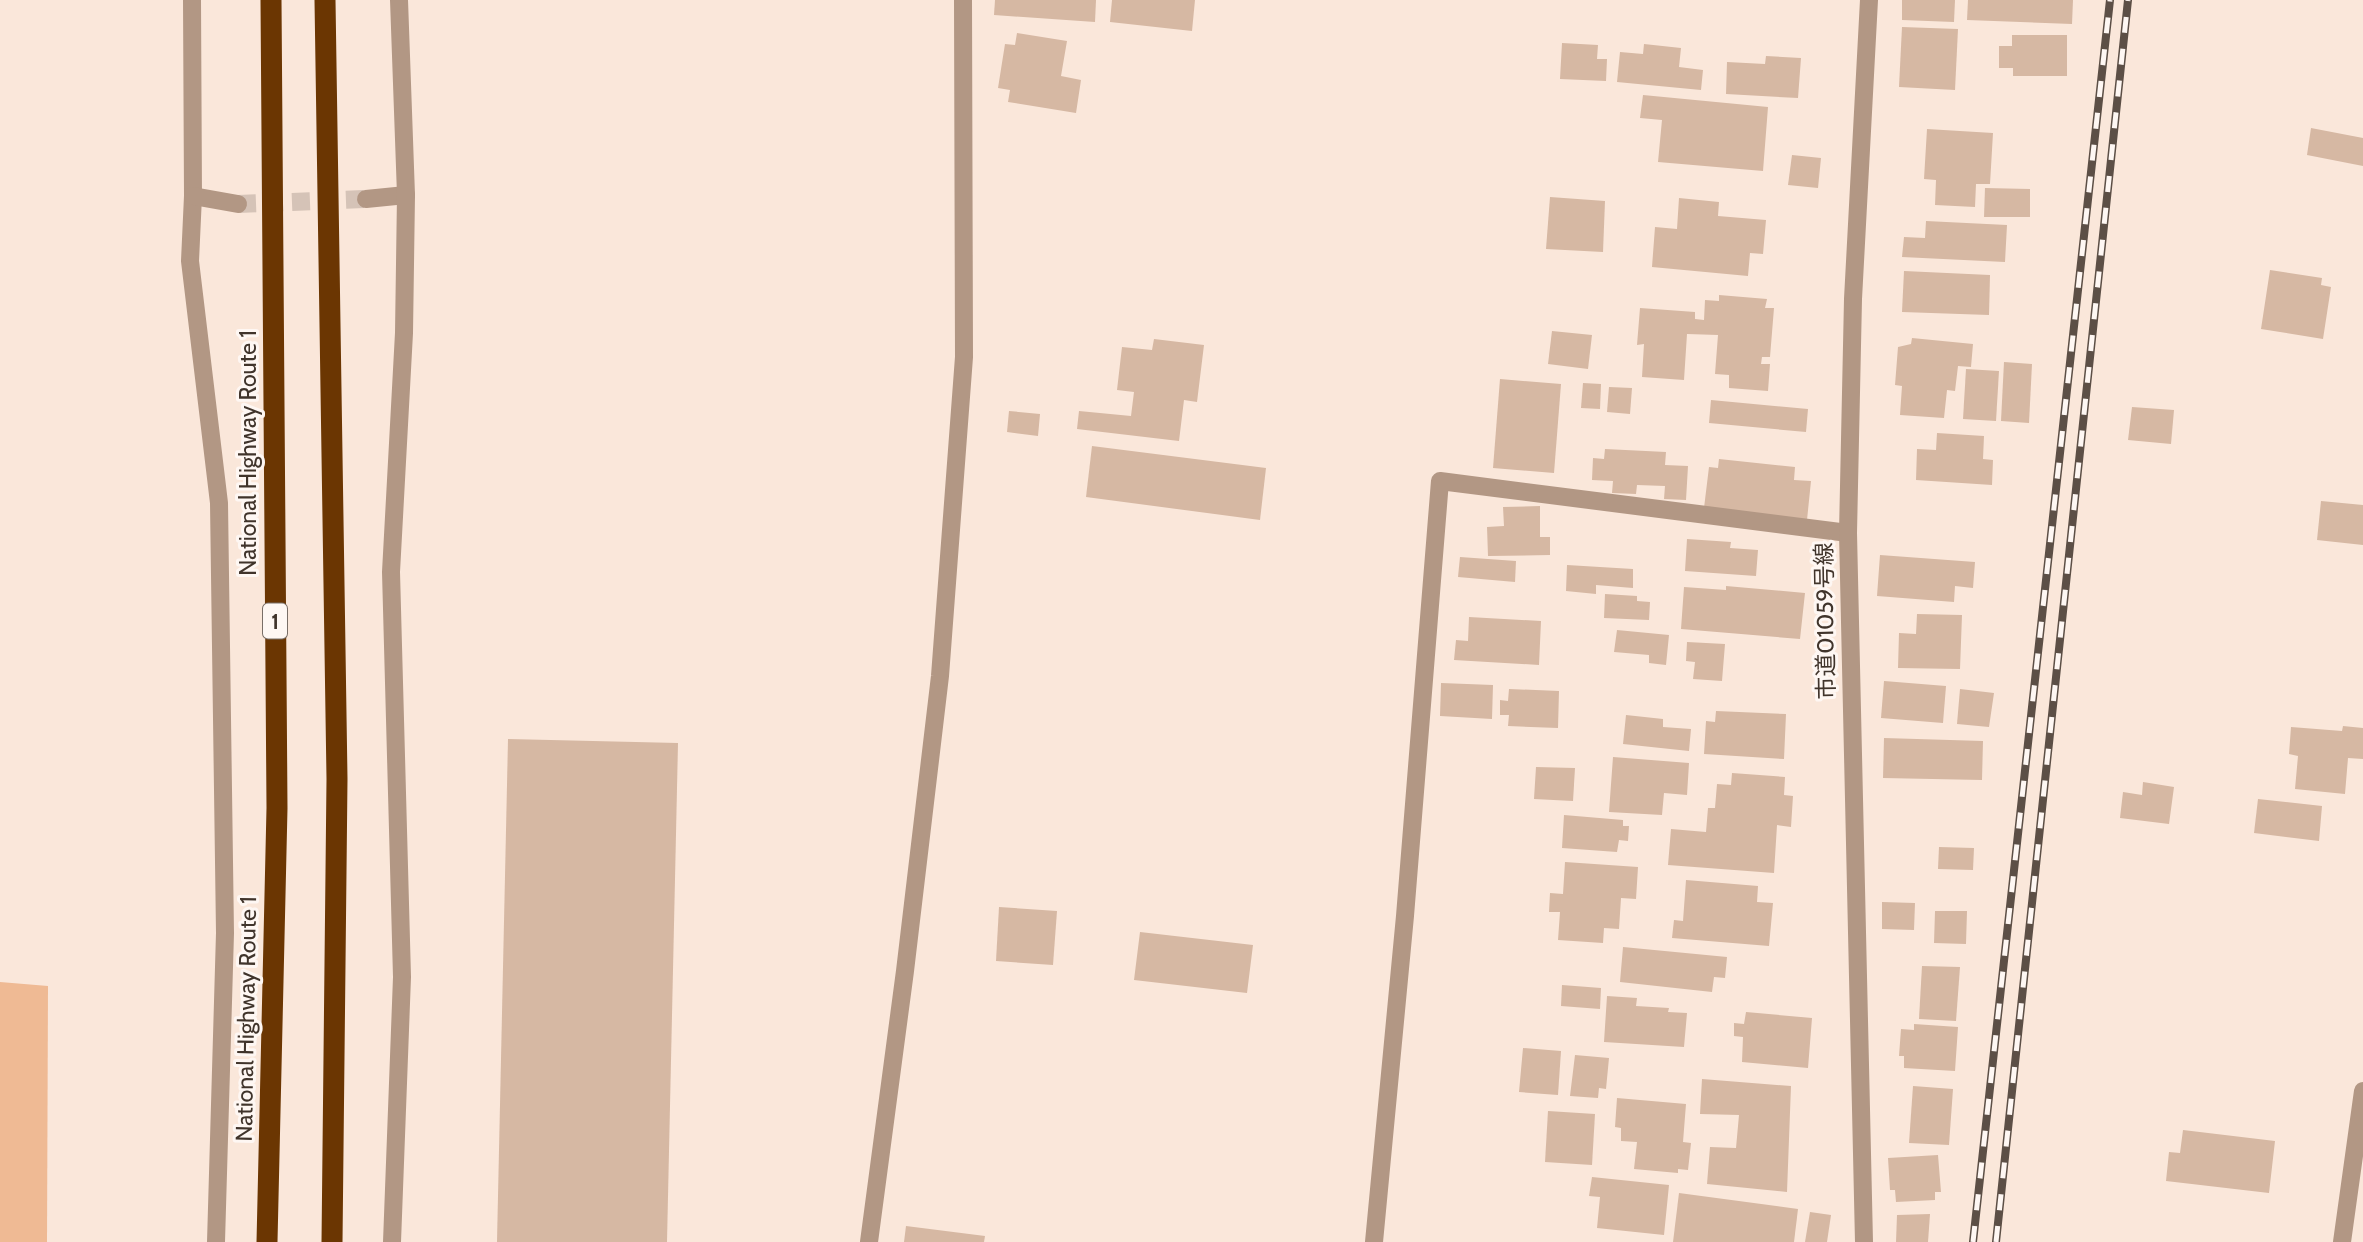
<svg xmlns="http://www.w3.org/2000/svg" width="2363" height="1242" viewBox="0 0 2363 1242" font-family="Cabin,'Noto Sans JP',sans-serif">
<rect width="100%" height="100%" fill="#fae7da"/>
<!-- green -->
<polygon fill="#efba94" points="0,982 48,986 47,1242 0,1242"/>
<!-- building -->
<g fill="#d6b8a3">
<polygon points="995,0 1096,0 1095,22 994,15"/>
<polygon points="1112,0 1195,0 1192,31 1110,22"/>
<polygon points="1902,0 1955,0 1954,22 1902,20"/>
<polygon points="1968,0 2073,0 2072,24 1967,20"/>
<polygon points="1902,27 1958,29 1955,90 1899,87"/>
<polygon points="1017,33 1067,41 1061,76 1081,80 1076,113 1008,102 1010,90 998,88 1005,44 1015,45"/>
<polygon points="2012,35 2067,35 2067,76 2013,76 2013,68 1999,68 1999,46 2012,46"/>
<polygon points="1562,43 1598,45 1597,59 1607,59 1606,81 1560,79"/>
<polygon points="1644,44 1681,48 1679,67 1703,70 1701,90 1617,82 1620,52 1643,54"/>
<polygon points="1766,56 1801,58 1798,98 1726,94 1727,62 1765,64"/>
<polygon points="1643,95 1768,107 1763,171 1658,162 1662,120 1640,118"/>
<polygon points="2311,128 2363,138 2363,166 2307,155"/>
<polygon points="1927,129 1993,133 1990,184 1976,184 1975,207 1935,205 1936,180 1924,179"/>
<polygon points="1792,155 1821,158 1818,188 1788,185"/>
<polygon points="1985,188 2030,189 2030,217 1984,217"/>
<polygon points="1550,197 1605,201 1603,252 1546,249"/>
<polygon points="1679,198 1719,202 1718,216 1766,220 1763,254 1750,253 1748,276 1652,267 1655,227 1677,229"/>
<polygon points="1926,221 2007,225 2005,262 1902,257 1904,237 1925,238"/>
<polygon points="2270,270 2322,278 2321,285 2331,287 2323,339 2261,329"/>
<polygon points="1904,271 1990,275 1989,315 1902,312"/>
<polygon points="1719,295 1767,299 1765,308 1774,308 1770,357 1762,357 1761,364 1770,364 1768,391 1729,388 1729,375 1715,374 1718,335 1687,334 1684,380 1642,377 1644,344 1637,345 1640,308 1695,312 1695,319 1704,320 1705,300 1719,301"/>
<polygon points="1552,331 1592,335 1588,369 1548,364"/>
<polygon points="1912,338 1973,344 1971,367 1958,366 1955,391 1947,390 1944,418 1900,415 1902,386 1895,385 1898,347 1911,344"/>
<polygon points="1154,339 1204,345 1197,402 1184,400 1179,441 1077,429 1079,411 1131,416 1134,392 1117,390 1122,347 1152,350"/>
<polygon points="2004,362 2032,364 2029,423 2001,421"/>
<polygon points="1966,369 1999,371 1996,421 1963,419"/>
<polygon points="1500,379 1561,384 1554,473 1493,468"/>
<polygon points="1583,383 1601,384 1600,409 1581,408"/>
<polygon points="1609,387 1632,388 1630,414 1607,412"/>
<polygon points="1711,400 1808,409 1806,432 1709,423"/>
<polygon points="2132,407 2174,410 2171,444 2128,440"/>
<polygon points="1009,411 1040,414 1038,436 1007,432"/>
<polygon points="1937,433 1984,436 1983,459 1993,460 1992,485 1916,480 1917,449 1936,450"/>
<polygon points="1092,446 1266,468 1260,520 1086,497"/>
<polygon points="1605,449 1666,452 1665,465 1688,466 1686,500 1664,499 1665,486 1637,485 1636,494 1612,493 1613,481 1592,480 1593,458 1604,459"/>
<polygon points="1719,459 1795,467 1794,480 1811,481 1807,520 1704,508 1709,467 1718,468"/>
<polygon points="2321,501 2363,505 2363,545 2317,540"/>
<polygon points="1540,506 1540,537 1550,537 1550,555 1488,556 1487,527 1504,526 1503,507"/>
<polygon points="1687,539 1731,542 1730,548 1758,550 1756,576 1685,571"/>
<polygon points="1880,555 1975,562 1973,588 1955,586 1954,602 1877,596"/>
<polygon points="1460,557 1516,561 1515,582 1458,577"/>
<polygon points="1567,565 1633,569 1633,588 1596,585 1596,594 1566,591"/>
<polygon points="1726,586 1805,593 1800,639 1681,629 1684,587 1726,590"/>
<polygon points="1605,594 1637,596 1637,601 1650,602 1649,620 1604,618"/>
<polygon points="1917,614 1962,615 1960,669 1898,668 1899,633 1916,634"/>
<polygon points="1469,617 1541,621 1539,665 1454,660 1456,640 1468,641"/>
<polygon points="1617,630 1669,635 1666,665 1649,663 1649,655 1614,652"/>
<polygon points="1687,642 1725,644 1722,681 1693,679 1695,662 1686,661"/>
<polygon points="1884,681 1946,686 1943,723 1881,718"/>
<polygon points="1441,683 1493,685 1492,719 1440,716"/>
<polygon points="1509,689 1559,691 1558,728 1508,726 1509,715 1500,715 1500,700 1508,701"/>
<polygon points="1960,689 1994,693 1989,727 1957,724"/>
<polygon points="1716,711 1786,714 1784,759 1704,754 1706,721 1715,722"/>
<polygon points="1626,715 1663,719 1663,727 1691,729 1689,751 1623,744"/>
<polygon points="2343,726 2363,728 2363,759 2348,758 2345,794 2295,789 2298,756 2289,754 2291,727 2342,731"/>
<polygon points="1884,738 1983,741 1982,780 1883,778"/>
<polygon points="508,739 678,743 667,1242 497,1242"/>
<polygon points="1613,757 1689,763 1687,795 1664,793 1662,815 1609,812"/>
<polygon points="1536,767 1575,768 1573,801 1534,799"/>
<polygon points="1732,773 1785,777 1784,795 1793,796 1791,827 1777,825 1774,873 1668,865 1671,829 1706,832 1708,808 1715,808 1717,784 1731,785"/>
<polygon points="2143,782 2174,787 2169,824 2120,818 2123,792 2142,795"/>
<polygon points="2258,799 2322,806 2319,841 2254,833"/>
<polygon points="1564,815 1623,820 1623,826 1629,826 1628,841 1619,840 1617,852 1562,848"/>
<polygon points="1939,847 1974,848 1973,870 1938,869"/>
<polygon points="1565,862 1638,867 1636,899 1621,898 1619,929 1604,928 1603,943 1558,940 1560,912 1549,912 1550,893 1563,894"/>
<polygon points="1686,880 1758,886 1757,902 1773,903 1769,946 1672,938 1674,920 1683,921"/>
<polygon points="1882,902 1915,903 1914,930 1882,929"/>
<polygon points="999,907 1057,911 1053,965 996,961"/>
<polygon points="1935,911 1967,911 1966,944 1934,943"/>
<polygon points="1140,932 1253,945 1247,993 1134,980"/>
<polygon points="1623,947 1727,957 1725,978 1714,977 1712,992 1620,982"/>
<polygon points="1922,966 1960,967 1956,1021 1919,1019"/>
<polygon points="1562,985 1601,988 1600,1009 1561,1006"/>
<polygon points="1607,996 1637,998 1636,1006 1669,1008 1668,1012 1687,1013 1684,1047 1604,1042"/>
<polygon points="1746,1012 1812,1018 1808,1068 1742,1062 1743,1037 1734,1036 1734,1023 1744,1024"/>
<polygon points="1914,1024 1958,1027 1955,1071 1904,1068 1904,1056 1899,1056 1901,1029 1914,1030"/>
<polygon points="1523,1048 1561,1051 1558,1095 1519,1092"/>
<polygon points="1575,1055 1609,1058 1606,1089 1599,1088 1598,1098 1570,1096"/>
<polygon points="1702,1079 1791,1086 1787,1192 1707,1184 1710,1147 1736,1148 1739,1115 1700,1114"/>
<polygon points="1913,1086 1953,1089 1949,1145 1909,1143"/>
<polygon points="1617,1098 1686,1104 1683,1142 1691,1143 1688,1170 1678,1169 1678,1173 1634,1169 1637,1142 1621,1141 1621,1128 1615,1127"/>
<polygon points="1548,1111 1595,1114 1592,1165 1545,1162"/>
<polygon points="2183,1130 2275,1141 2269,1193 2166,1181 2169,1152 2180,1153"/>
<polygon points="1938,1155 1941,1192 1935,1192 1935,1200 1896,1202 1895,1190 1890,1190 1888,1158"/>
<polygon points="1592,1177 1669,1185 1664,1235 1597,1228 1600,1197 1589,1196"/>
<polygon points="1679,1193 1798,1209 1794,1242 1673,1242"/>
<polygon points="1810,1212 1831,1215 1827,1242 1805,1242"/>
<polygon points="1930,1214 1928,1242 1896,1242 1897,1215"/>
<polygon points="906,1226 985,1236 984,1242 904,1242"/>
</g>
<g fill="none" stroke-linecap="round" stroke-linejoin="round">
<!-- minor-tunnel -->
<polyline stroke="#d5c3b7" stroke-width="18" stroke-dasharray="18 9" stroke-linecap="butt" points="238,204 366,199"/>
<!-- minor -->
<g stroke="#b29784" stroke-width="18">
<polyline points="192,0 193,196 190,261 219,503 225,933 216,1242"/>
<polyline points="193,196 238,204"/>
<polyline points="366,199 406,195"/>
<polyline points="392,1242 402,977 391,572 404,333 406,195 399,0"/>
<polyline points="869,1242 905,971 940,676 964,357 963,0"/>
<polyline points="1374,1242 1405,916 1440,481 1848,533"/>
<polyline points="1864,1242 1848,533 1853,299 1869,0"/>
<polyline points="2342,1242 2363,1091"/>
</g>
<!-- highway -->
<g stroke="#6b3602" stroke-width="21">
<polyline points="325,0 337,779 332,1242"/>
<polyline points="267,1242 277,808 271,0"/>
</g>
<defs>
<g id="rail">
<polyline points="1973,1242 2110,0"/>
<polyline points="1996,1242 2128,0"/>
</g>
</defs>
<!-- rail casing -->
<use href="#rail" stroke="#5c4f46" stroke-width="8"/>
<!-- rail -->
<use href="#rail" stroke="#fef7f3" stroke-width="5" stroke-dasharray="16" stroke-linecap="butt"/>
</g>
<g text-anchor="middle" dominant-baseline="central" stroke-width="6" stroke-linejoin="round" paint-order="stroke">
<!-- shield labels -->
<rect fill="#fef7f3" stroke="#796e67" stroke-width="2" x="263" y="603.5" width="24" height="35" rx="5"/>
<g font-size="21" font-weight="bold" fill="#40342b">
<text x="275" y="621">1</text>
</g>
<!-- street labels -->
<g font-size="23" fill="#40342b" stroke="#fef7f3">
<text transform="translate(248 453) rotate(-90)">National Highway Route 1</text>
<text transform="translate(1825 621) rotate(-91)">市道01059号線</text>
<text transform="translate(246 1019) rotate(-89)">National Highway Route 1</text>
</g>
</g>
</svg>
